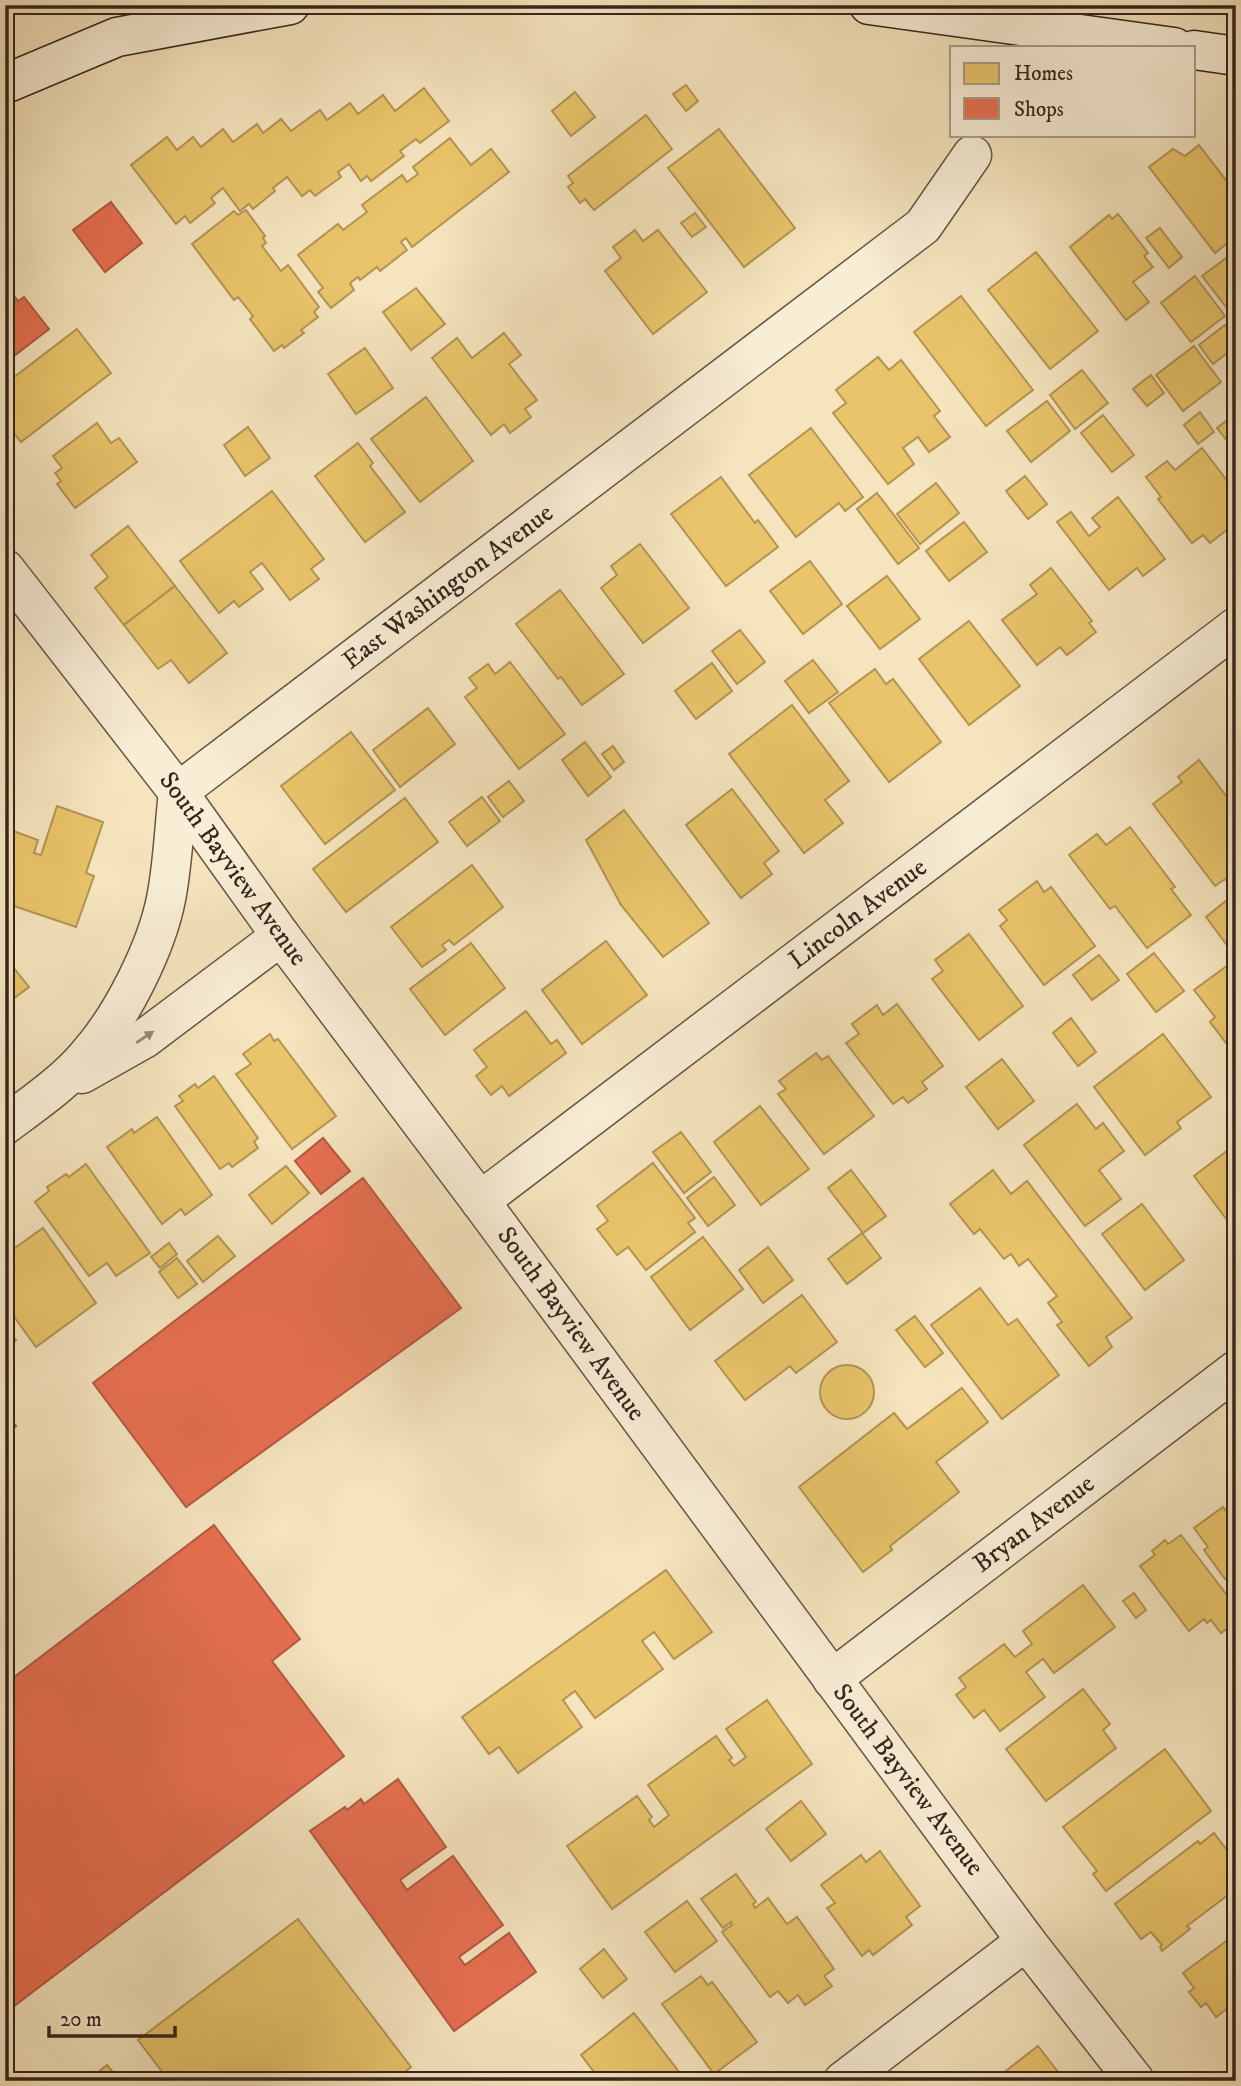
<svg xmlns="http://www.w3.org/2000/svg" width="1241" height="2086" viewBox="0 0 1241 2086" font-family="'IM FELL DW Pica',serif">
<rect width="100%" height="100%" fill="#f5e4be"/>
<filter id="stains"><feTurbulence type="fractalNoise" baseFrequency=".00286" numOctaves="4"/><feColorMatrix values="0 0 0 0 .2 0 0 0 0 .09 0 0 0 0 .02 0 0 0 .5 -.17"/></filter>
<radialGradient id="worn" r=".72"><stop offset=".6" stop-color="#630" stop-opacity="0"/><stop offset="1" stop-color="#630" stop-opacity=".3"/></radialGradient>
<!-- homes -->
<g fill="#e9c46a" stroke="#b39453" stroke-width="2">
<polygon points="686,85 698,101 686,111 673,94"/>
<polygon points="424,88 449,121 420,143 416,139 400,151 404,156 371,181 367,176 361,181 349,164 338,172 341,177 315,196 310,190 302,196 287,177 273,188 275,191 253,209 249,204 240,211 223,188 211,198 215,203 190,223 185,216 176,224 131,165 167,137 177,150 193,137 201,147 223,129 233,142 257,124 263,133 281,119 291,131 320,110 327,120 350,103 358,114 383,95 395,111"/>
<polygon points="575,92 595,117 571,136 552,111"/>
<polygon points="646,115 672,149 594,210 585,199 580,203 568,187 573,183 568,176"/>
<polygon points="719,129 795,228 744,267 668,168"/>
<polygon points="450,138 471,165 491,149 509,172 412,247 406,238 401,242 407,250 380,271 377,267 360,280 358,277 350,283 354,290 331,308 318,292 323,288 298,255 338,224 343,230 367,212 362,205 402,175 407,182 418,174 413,167"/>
<polygon points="1199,145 1236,193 1236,236 1215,253 1149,167 1173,149 1185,156"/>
<polygon points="246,210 265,236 263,238 266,243 262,246 281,271 288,265 319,307 314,312 318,317 301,330 304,333 284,348 282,345 274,351 250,319 253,316 238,297 234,300 192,244 234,211 238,215"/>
<polygon points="695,213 706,227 692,237 681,223"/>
<polygon points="1118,214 1148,253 1144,256 1153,267 1133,282 1149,302 1126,320 1070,247 1109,215 1112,219"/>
<polygon points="1160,228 1182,257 1169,268 1146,238"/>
<polygon points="635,230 643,241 658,230 707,292 653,334 605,271 621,258 613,247"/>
<polygon points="1036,252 1098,331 1050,369 988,290"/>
<polygon points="1233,253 1236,255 1236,307 1230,312 1202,276"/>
<polygon points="1195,276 1225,316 1191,342 1161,303"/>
<polygon points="416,288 445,324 411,350 383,312"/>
<polygon points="961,296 1033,390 986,426 914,332"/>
<polygon points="1225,325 1236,339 1236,346 1213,364 1199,345"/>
<polygon points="77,329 111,373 21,442 5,422 5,384"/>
<polygon points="504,333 521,355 509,364 537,400 525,409 531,417 510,433 504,424 491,435 432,358 457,338 472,358"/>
<polygon points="1194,346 1221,382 1183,411 1156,375"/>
<polygon points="365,348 393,388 356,414 328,374"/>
<polygon points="878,357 889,370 901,360 940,411 934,416 950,437 929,452 918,437 903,448 914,464 888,484 833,413 846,403 836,390"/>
<polygon points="1082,370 1108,403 1075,429 1050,395"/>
<polygon points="1151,375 1164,393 1147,406 1133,389"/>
<polygon points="426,397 473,461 420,502 371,439"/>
<polygon points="1047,401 1070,431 1031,462 1007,431"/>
<polygon points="1236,405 1236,452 1217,428 1235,414 1231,409"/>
<polygon points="1200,412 1214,432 1198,444 1184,425"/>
<polygon points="1103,415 1134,455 1112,472 1081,433"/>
<polygon points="97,423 111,443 119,438 137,462 75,508 57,484 61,481 55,473 62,468 53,456"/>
<polygon points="248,427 270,458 245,476 224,445"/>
<polygon points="811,428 863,497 845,511 839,503 796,537 749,475"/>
<polygon points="358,443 373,463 370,466 405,512 365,542 315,476"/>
<polygon points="1202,448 1236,492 1236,509 1231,513 1236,523 1210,543 1203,535 1192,543 1158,499 1161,497 1146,477 1167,461 1175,470"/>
<polygon points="1025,476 1047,504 1028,519 1006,491"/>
<polygon points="721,477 755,523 758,520 778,547 726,586 671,514"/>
<polygon points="936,483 959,513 920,544 897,514"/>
<polygon points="272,491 324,559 311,569 319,579 290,600 262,563 250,572 263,589 239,607 234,601 219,613 180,561"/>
<polygon points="877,493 919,548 898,564 857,509"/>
<polygon points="1118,497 1165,559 1143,576 1137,568 1109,590 1057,522 1071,512 1089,536 1100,527 1092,518"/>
<polygon points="964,522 987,552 949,581 926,551"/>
<polygon points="128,526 175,586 124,625 95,588 108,577 91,555"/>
<polygon points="640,544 689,608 643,643 601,588 617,575 611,566"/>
<polygon points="810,561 842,604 803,634 770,591"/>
<polygon points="1051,568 1092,621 1089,623 1096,632 1067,655 1060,647 1037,665 1002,620 1037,594 1030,585"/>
<polygon points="887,576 920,619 880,649 847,606"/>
<polygon points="175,586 227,653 189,683 171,660 158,669 124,625"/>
<polygon points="560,590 624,674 582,705 561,677 558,679 516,624"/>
<polygon points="969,621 1020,686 969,725 919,659"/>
<polygon points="740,630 765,662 737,684 712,651"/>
<polygon points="813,660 838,692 809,713 785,681"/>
<polygon points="510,662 565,734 519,769 465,697 477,688 469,678 488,664 495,674"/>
<polygon points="712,663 732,691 696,719 675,691"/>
<polygon points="875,669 886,684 893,679 941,742 889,782 829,703"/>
<polygon points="792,705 849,781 825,800 843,823 804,853 729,754"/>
<polygon points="428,708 455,744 400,787 373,750"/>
<polygon points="351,732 395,790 325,844 281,786"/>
<polygon points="585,742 611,777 588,796 562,760"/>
<polygon points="613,746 624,762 614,770 602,754"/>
<polygon points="1199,760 1236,809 1236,893 1225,879 1215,886 1153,804 1182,782 1178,777"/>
<polygon points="509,781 524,801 503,817 488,797"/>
<polygon points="732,789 779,851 764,863 772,874 741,898 686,825"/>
<polygon points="482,797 500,821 467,846 449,822"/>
<polygon points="405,798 438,842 346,912 313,869"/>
<polygon points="57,806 103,822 86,873 94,876 76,927 5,903 5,828 38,840 34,853 41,855"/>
<polygon points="624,810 709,923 663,957 621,905 586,840"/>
<polygon points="1130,827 1175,887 1171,889 1191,915 1147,948 1115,906 1110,909 1069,855 1097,834 1106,845"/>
<polygon points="472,865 503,907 454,945 449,940 442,945 446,950 422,967 391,927"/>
<polygon points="1037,881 1044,892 1051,887 1095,946 1044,985 1000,926 1007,920 999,910"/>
<polygon points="1227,900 1236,912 1236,949 1232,952 1206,917"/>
<polygon points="969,934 1023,1006 979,1040 932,979 943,971 935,960"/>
<polygon points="606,941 647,995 582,1044 542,990"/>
<polygon points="471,943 505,988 445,1035 410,989"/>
<polygon points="1154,953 1184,991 1156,1012 1127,974"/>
<polygon points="1099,955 1119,980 1092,1000 1073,975"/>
<polygon points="5,957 29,987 5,1005"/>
<polygon points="1228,965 1236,975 1236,1056 1210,1022 1215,1017 1194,990"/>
<polygon points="897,1004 943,1066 922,1082 927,1089 908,1103 903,1097 893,1104 846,1043 859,1034 852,1024 877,1005 883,1015"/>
<polygon points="526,1011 551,1044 557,1040 566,1053 509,1096 502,1086 491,1095 476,1076 487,1067 474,1050"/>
<polygon points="1071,1018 1096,1052 1078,1066 1053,1033"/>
<polygon points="270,1034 274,1041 278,1039 336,1116 292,1149 236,1074 251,1064 243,1054"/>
<polygon points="1163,1034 1211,1097 1177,1122 1181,1128 1145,1155 1094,1087"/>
<polygon points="816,1053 822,1060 828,1056 874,1116 824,1154 778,1094 786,1089 779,1081"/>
<polygon points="1002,1059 1034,1101 998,1129 966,1087"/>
<polygon points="214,1076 258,1138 254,1142 258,1148 232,1167 229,1163 220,1169 175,1106 183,1101 179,1096 195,1084 198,1088"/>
<polygon points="1077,1104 1096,1129 1103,1123 1124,1151 1099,1170 1121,1199 1085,1226 1024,1145"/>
<polygon points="760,1106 809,1169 761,1205 714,1142"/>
<polygon points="157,1117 212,1195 185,1215 181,1209 162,1224 107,1147 132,1129 134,1133"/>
<polygon points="681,1132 711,1172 684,1193 653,1152"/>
<polygon points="1236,1144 1236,1232 1194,1176"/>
<polygon points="653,1163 695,1218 688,1223 695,1232 646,1270 628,1247 617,1255 597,1229 608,1221 597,1206"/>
<polygon points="86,1164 150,1253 116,1276 107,1263 89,1276 35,1202 49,1191 47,1187 66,1174 69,1177"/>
<polygon points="286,1166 309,1193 272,1224 249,1195"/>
<polygon points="851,1170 886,1216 863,1233 828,1188"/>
<polygon points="993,1170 1011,1194 1027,1181 1132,1318 1106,1337 1112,1347 1089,1366 1057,1325 1062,1322 1048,1303 1057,1296 1028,1259 1019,1266 1011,1254 1004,1259 980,1229 974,1234 950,1204"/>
<polygon points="714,1177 735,1205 708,1226 687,1198"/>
<polygon points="1142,1204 1184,1260 1145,1290 1102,1234"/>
<polygon points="43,1228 96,1303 36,1347 5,1304 5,1255"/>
<polygon points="862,1233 881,1258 847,1284 828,1259"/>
<polygon points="218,1236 235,1256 203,1282 187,1261"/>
<polygon points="703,1237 743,1289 690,1330 651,1277"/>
<polygon points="169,1243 177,1254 160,1268 151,1257"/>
<polygon points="768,1247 793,1280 763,1303 739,1270"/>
<polygon points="177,1258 197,1284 178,1298 159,1272"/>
<polygon points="980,1288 1008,1325 1017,1319 1059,1375 1002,1419 931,1325"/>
<polygon points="802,1295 837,1342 796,1373 790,1366 745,1400 715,1361"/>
<polygon points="915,1316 943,1353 925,1367 896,1330"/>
<polygon points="5,1325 16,1340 5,1348"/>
<circle cx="847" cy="1392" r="27"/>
<polygon points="962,1388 988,1422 936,1462 959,1492 890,1546 892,1550 863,1572 799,1487 894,1413 907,1429"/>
<polygon points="1236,1502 1236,1583 1230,1575 1225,1579 1204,1550 1208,1547 1194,1528 1223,1507 1225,1510"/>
<polygon points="1181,1535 1236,1607 1236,1622 1221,1633 1211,1620 1207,1623 1204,1619 1189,1631 1140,1566 1155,1555 1152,1551 1165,1540 1168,1544"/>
<polygon points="666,1570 712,1632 674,1659 654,1632 642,1641 663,1669 595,1718 575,1691 563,1700 582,1727 518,1773 499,1747 489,1754 462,1717"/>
<polygon points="1083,1585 1115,1627 1054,1673 1043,1659 1026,1672 1045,1697 1000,1731 984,1710 974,1718 956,1695 966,1687 959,1678 1004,1644 1015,1657 1032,1644 1023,1631"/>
<polygon points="1134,1593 1146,1610 1136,1618 1123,1601"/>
<polygon points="1083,1689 1110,1724 1103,1730 1116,1748 1046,1801 1006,1749"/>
<polygon points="767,1700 812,1764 612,1909 567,1846 637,1796 652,1817 649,1820 654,1827 669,1815 648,1785 716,1736 732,1758 729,1760 734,1766 746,1757 726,1729"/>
<polygon points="1165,1749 1211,1811 1106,1891 1093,1874 1097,1871 1063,1827"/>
<polygon points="801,1801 826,1834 791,1861 766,1829"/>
<polygon points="1214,1833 1236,1862 1236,1889 1187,1926 1190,1929 1162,1951 1160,1947 1162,1945 1151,1932 1141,1939 1115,1904 1198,1841 1200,1844"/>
<polygon points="880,1851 920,1906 906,1917 912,1925 873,1955 869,1950 862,1956 827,1908 835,1903 821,1885 861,1855 866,1862"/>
<polygon points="736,1874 756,1902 753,1904 755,1908 768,1898 787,1924 797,1917 834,1969 824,1976 832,1986 805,2005 798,1995 788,2003 778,1991 770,1997 722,1932 732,1925 731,1922 723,1928 701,1899"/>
<polygon points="687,1901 717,1941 675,1972 645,1932"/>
<polygon points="298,1919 411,2067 393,2081 169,2081 138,2040"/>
<polygon points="1233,1936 1236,1939 1236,2002 1216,2017 1206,2003 1201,2007 1189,1992 1194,1988 1183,1973"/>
<polygon points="604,1949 627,1979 603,1998 580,1969"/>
<polygon points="701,1976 708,1985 712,1982 757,2042 714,2074 662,2004"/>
<polygon points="634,2013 686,2081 601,2081 581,2055"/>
<polygon points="1038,2046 1065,2081 993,2081"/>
<polygon points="107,2065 120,2081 87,2081"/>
</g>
<!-- shops -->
<g fill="#e76f51" stroke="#b25942" stroke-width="2">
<polygon points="111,202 142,243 105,272 73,230"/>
<polygon points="5,285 18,301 24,297 49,329 5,363"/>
<polygon points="323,1138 350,1171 321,1194 295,1161"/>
<polygon points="363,1178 461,1308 186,1507 93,1383"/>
<polygon points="5,1411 16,1426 5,1434"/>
<polygon points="214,1525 300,1639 272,1661 344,1756 5,2013 5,1684"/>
<polygon points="398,1779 446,1847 400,1880 407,1890 453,1856 503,1925 459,1957 465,1965 509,1933 536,1972 454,2031 310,1831 345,1807 347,1810 361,1799 364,1804"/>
</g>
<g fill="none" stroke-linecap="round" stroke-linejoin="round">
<defs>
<g id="minor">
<polyline points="5,569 178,792 281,936 480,1201 1026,1941 1135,2081"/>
<polyline points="82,1074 144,1039 281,936"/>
<path d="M5 1125C33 1104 64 1083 87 1056 121 1018 156 949 166 899 173 864 174 827 178 792L923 226 972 155"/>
<polyline points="480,1201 1236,627"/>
<polyline points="832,1679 1236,1370"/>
<polyline points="843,2081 1026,1941"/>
</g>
<g id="secondary">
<polyline points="869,5 1174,47"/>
<polyline points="1194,50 1236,56"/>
<polyline points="5,84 117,37 290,5"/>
</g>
</defs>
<!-- minor casing -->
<use href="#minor" stroke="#655546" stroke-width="41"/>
<!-- secondary casing -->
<use href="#secondary" stroke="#35251e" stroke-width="41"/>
<!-- minor -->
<use href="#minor" stroke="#f8edd5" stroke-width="38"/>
<!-- secondary -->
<use href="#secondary" stroke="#f8edd5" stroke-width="38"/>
</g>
<!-- one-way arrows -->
<defs><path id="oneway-solid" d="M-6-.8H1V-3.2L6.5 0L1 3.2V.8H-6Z" transform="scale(1.75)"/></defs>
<use fill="#96897a" href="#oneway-solid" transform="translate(145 1037) rotate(-34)"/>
<g text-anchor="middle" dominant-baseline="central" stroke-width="7" stroke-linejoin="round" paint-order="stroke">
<!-- street labels -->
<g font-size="26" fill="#35251e" stroke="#f8edd5">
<text transform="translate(448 587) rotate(-37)">East Washington Avenue</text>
<text transform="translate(233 869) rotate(54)">South Bayview Avenue</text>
<text transform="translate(858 914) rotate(-37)">Lincoln Avenue</text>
<text transform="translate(571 1324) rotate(54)">South Bayview Avenue</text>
<text transform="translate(1034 1524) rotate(-37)">Bryan Avenue</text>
<text transform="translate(908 1780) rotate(53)">South Bayview Avenue</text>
</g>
</g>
<!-- margin -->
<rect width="1241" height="2086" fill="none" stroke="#f5e4be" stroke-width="28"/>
<rect x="7" y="7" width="1227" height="2072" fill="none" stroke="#35251e" stroke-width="3.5"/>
<rect x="14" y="14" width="1213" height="2058" fill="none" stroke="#35251e" stroke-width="2"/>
<!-- legend -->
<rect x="950" y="46" width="245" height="91" fill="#f8edd5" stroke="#aa9d8c" stroke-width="2"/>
<rect x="964" y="63" width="35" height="21" fill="#e9c46a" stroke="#aa9d8c" stroke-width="2"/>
<text x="1014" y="80" font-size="21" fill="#35251e">Homes</text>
<rect x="964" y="98" width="35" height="21" fill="#e76f51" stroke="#aa9d8c" stroke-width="2"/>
<text x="1014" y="116" font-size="21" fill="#35251e">Shops</text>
<!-- scale -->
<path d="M49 2026v10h126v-10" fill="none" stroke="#35251e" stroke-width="3.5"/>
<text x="60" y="2026" font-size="21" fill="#35251e" stroke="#f8edd5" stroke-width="5" paint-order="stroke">20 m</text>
<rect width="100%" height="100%" filter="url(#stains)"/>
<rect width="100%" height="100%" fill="url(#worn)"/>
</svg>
